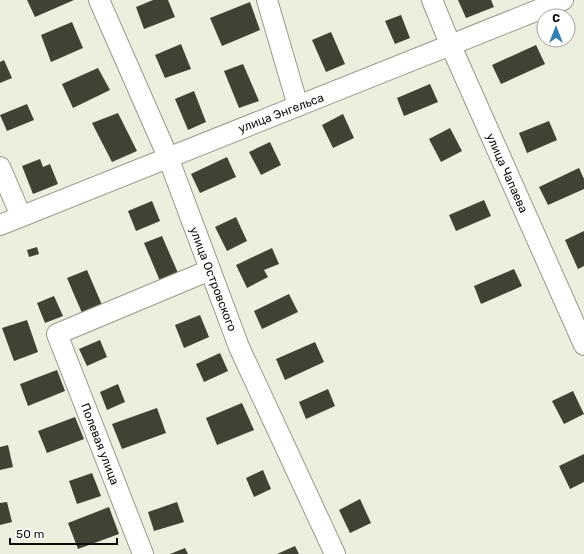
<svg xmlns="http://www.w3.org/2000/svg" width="584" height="554" viewBox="0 0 584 554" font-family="Rubik,sans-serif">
<rect width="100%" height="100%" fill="#ecefde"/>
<!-- building -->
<g fill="#404234">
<polygon points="27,0 74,0 35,17"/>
<polygon points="153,0 168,0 175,17 144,29 136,7"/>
<polygon points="458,0 491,0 494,7 466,18"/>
<polygon points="250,2 260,30 222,46 210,18"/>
<polygon points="401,15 410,38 395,44 385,21"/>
<polygon points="72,22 83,48 51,62 41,35"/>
<polygon points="331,32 345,64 326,72 312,40"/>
<polygon points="181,44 191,69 165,78 155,55"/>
<polygon points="536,45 545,64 501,84 492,65"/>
<polygon points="4,60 12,78 0,83 0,62"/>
<polygon points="243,64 259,101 239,108 224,71"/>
<polygon points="98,68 110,90 73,108 62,84"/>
<polygon points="430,84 438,102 404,116 397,98"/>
<polygon points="194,91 206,122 188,130 175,99"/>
<polygon points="27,104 34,120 7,131 0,115"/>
<polygon points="118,113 137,151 112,162 92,123"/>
<polygon points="343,114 354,138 333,148 322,125"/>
<polygon points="549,121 557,140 527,153 519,133"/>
<polygon points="450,128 462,151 441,162 429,139"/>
<polygon points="270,142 281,165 261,175 249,152"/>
<polygon points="227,157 236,177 200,193 191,174"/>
<polygon points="40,159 43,167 50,164 58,184 33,194 22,166"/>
<polygon points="579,168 584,179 584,189 548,205 539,187"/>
<polygon points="484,200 491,216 456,231 449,215"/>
<polygon points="152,201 160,221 136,231 128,211"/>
<polygon points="236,217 247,241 227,251 215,227"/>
<polygon points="584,231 584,266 578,269 565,240"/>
<polygon points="162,236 178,273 160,281 144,243"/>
<polygon points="37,247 39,254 29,257 27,250"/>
<polygon points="272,248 279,264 264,270 268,277 247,288 236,265"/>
<polygon points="514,269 522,286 481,304 474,286"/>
<polygon points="87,270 102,305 82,313 67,278"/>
<polygon points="289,294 298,312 262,329 254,311"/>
<polygon points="54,296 63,316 45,323 37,303"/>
<polygon points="200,315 209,337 184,348 175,325"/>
<polygon points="27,320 38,352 14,361 2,328"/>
<polygon points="100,340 107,357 87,366 79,349"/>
<polygon points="315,342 324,362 285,380 276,359"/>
<polygon points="220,353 228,371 204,382 196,364"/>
<polygon points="57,370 65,391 28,406 20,384"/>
<polygon points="118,384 125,402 107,410 100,392"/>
<polygon points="328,389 335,406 306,419 299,402"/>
<polygon points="573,391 584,414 564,424 552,401"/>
<polygon points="242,403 254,430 217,445 206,418"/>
<polygon points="157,408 166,433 122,449 112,424"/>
<polygon points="75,417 84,439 47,453 38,431"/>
<polygon points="8,445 13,467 0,470 0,447"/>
<polygon points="584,454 584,482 570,489 559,466"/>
<polygon points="263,470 271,489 254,497 246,478"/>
<polygon points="92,473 101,496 77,504 69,481"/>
<polygon points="360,499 371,523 350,533 339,510"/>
<polygon points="7,502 12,522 0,525 0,503"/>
<polygon points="177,502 184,522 154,531 148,512"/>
<polygon points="109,507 119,534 78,549 68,523"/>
<polygon points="295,546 299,554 277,554"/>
<polygon points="185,548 188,554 170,554"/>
</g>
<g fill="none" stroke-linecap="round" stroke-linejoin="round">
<defs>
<g id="minor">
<polyline points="99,0 168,157 239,347 335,554"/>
<polyline points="267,0 298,106"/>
<polyline points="432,0 451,46 584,345"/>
<polyline points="0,167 21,216"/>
<polyline points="0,225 563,0"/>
<polyline points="143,554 57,334 210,270"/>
</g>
</defs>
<!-- minor casing -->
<use href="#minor" stroke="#97998a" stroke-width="22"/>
<!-- minor -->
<use href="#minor" stroke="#fff" stroke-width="20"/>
</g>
<g text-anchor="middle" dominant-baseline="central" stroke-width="4" stroke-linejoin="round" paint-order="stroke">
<!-- street labels -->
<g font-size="12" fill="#0e0f09" stroke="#fff">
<text transform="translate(281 113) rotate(-21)">улица Энгельса</text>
<text transform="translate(507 173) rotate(66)">улица Чапаева</text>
<text transform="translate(213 279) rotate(69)">улица Островского</text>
<text transform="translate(100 444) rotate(69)">Полевая улица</text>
</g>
</g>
<!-- north arrow -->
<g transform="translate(556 28)"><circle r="19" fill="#ffffff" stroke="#9f9f9d"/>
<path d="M0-3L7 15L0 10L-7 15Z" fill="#357eb2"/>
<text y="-6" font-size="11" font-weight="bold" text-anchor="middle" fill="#0e0f09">С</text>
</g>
<!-- scale -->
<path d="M10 538v6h107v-6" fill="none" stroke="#0e0f09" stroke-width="2"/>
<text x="16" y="538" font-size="12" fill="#0e0f09" stroke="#ffffff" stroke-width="3" paint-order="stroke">50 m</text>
</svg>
